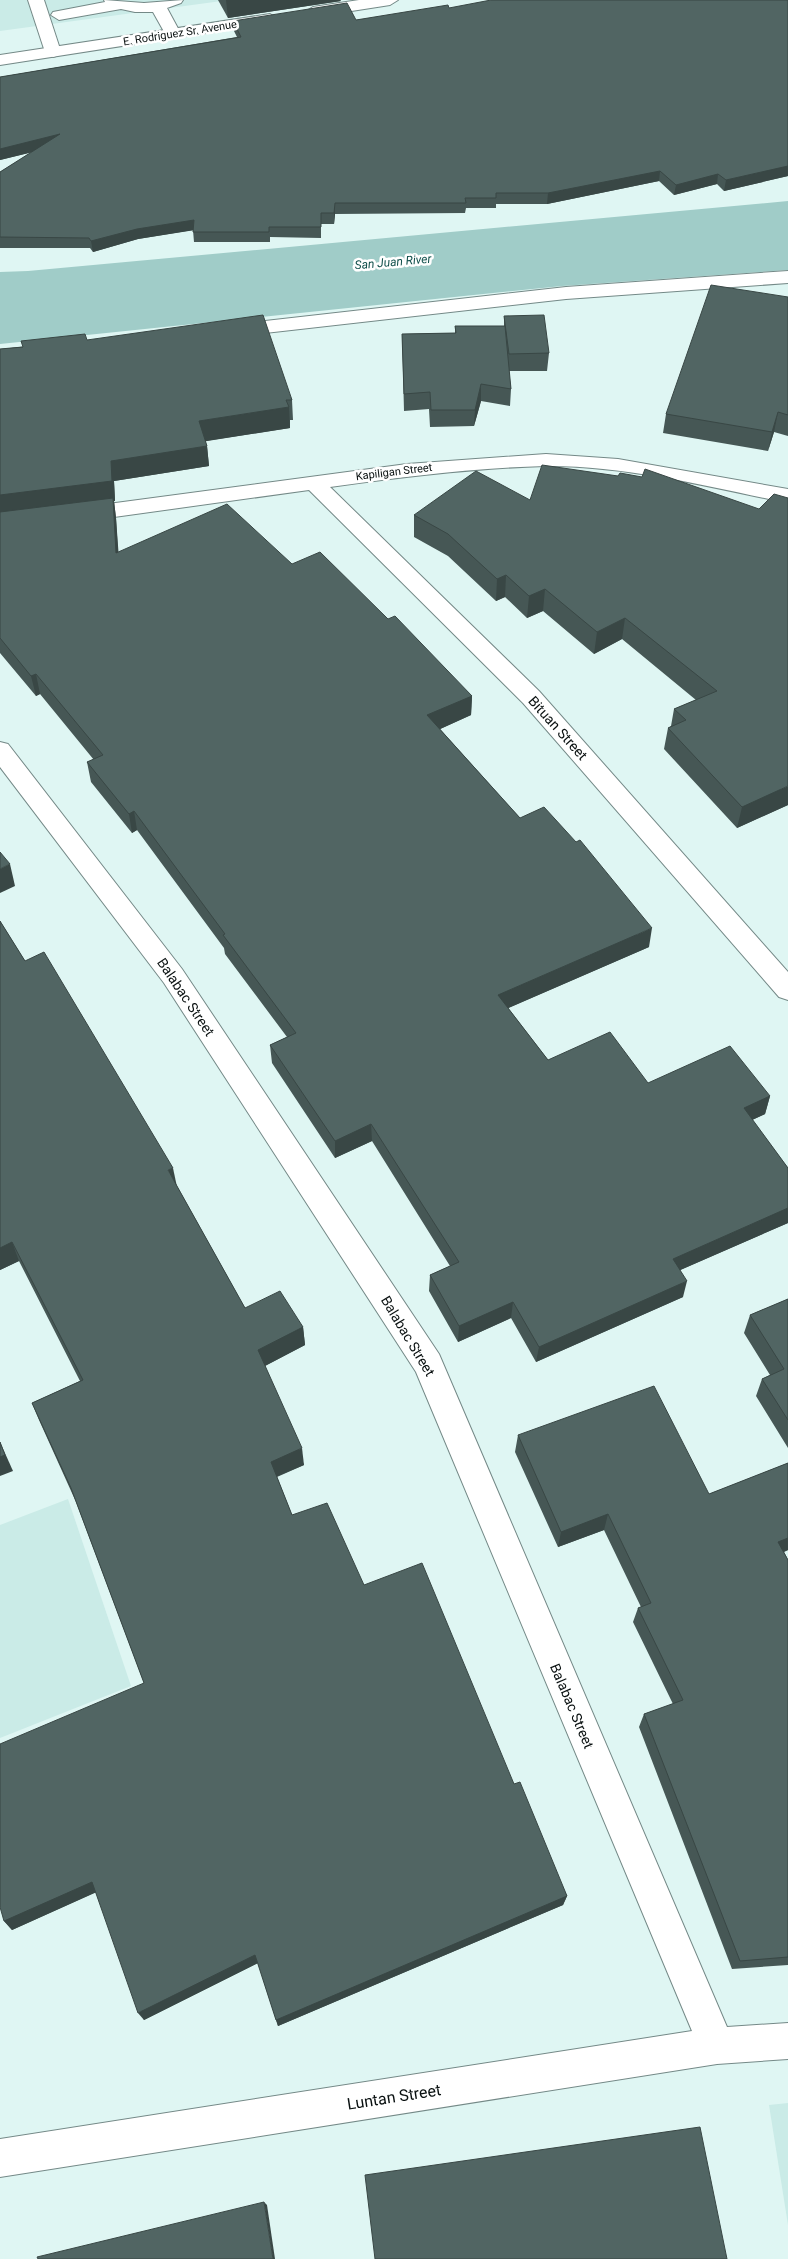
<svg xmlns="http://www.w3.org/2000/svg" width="788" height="2259" viewBox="0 0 788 2259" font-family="Roboto,sans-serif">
<rect width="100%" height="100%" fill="#dff6f3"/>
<!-- built -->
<g fill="#caebe7">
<polygon points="0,0 229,0 0,31"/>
<polygon points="68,1499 131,1686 0,1738 0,1525"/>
<polygon points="788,2103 788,2225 769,2105"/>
</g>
<!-- water -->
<polygon fill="#a0ccc8" points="788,201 788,270 562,286 0,344 0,272 28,271"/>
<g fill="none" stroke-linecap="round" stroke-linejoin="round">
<defs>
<g id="lane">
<polygon points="28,0 44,0 61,52 59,55 53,57 45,52"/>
<polygon points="104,0 144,3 183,0 181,3 167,8 181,34 179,37 167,37 153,12 135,12 121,9 59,20 51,15 53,12 105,2"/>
<polygon points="788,271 788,283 566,299 230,337 223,335 220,331 223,327 230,325 566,287"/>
</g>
<g id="street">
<path d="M546 454 618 459 788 489V503C710 487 624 465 545 466 473 468 401 477 330 487L539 691 788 972V1000L779 997 523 703 309 490 78 522 71 520 67 515 71 510 78 508 407 464Z"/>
<polygon points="0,742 8,744 182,969 439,1354 727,2027 788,2023 788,2059 717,2064 0,2177 0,2139 692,2031 416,1372 164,983 0,767"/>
</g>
<g id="secondary">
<polygon points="359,0 398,0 390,5 313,17 305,12 313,7"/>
<polygon points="270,14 278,19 276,22 0,65 0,55"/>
</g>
</defs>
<!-- lane casing -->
<use href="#lane" stroke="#748987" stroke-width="2"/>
<!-- street casing -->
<use href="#street" stroke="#748987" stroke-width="2"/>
<!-- secondary casing -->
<use href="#secondary" stroke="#748987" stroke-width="2"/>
<!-- lane -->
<use href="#lane" fill="#fff" fill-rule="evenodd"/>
<!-- street -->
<use href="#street" fill="#fff" fill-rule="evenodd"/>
<!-- secondary -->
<use href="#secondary" fill="#fff" fill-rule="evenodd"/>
</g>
<!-- wall -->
<g fill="#465755">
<polygon points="218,0 340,0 341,1 228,18"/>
<polygon points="788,0 788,176 724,191 717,184 674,195 659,181 547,204 496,204 496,208 466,208 465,213 335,214 334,224 321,224 321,238 270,237 270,242 194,242 193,230 138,239 93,252 90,248 0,248 0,172 32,152 0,160 0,77 237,37 234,31 233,21 356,20 449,8"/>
<polygon points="788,297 788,436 774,432 768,451 663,433 666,414"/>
<polygon points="504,316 549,353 547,371 509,371 511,389 510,406 481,401 474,426 430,427 429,409 404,411 402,334 455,333 455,326 504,326"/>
<polygon points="87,340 292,400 293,420 290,420 290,428 205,441 207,446 209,466 114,481 115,501 114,501 116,518 118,552 292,564 388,619 472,696 471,715 440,729 520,818 649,947 508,1008 548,1060 648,1083 770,1096 765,1114 752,1120 788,1168 788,1223 680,1270 683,1297 536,1362 511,1318 458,1342 429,1291 430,1275 450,1266 372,1141 335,1158 272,1063 270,1045 287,1037 225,954 224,948 137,830 132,833 91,782 87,762 94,760 40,694 36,696 0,653 0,349"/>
<polygon points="618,476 788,805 737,828 664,749 668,728 671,726 674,709 696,700 622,639 594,654 543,611 527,618 505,597 496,601 448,556 414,537 414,515 530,500"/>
<polygon points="0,921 25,961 177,1186 245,1308 303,1327 305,1345 265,1366 304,1465 277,1477 292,1515 364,1585 514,1784 567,1896 563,1905 278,2026 258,1963 144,2020 96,1892 12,1930 4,1921 144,1683 76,1502 39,1420 32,1403 80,1381 19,1261 0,1270"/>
<polygon points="788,1299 788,1448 756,1396 762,1379 770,1375 744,1333 750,1315"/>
<polygon points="518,1435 709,1494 788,1463 788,1550 784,1552 788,1560 788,1965 732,1969 639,1727 644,1714 673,1704 633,1622 638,1608 641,1607 604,1530 558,1547 515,1452"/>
</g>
<!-- shaded-wall -->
<g fill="#394745">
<polygon points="226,0 340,0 341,1 228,18"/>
<polygon points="60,134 62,145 0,160 0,149"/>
<polygon points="788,166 788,176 724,191 726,180"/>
<polygon points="660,171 659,181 547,204 548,193"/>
<polygon points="718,174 717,184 674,195 676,185"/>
<polygon points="335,203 335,214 334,224 334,213"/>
<polygon points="194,220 195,230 138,239 93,252 91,241 137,229"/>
<polygon points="481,384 481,401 474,426 475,410"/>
<polygon points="289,407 290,428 201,442 199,421"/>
<polygon points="778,412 774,432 768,451 772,432"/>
<polygon points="207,446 209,466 114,481 115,501 114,501 116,518 120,573 0,516 0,495 111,461"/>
<polygon points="506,575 505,597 496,601 497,579"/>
<polygon points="545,589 543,611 527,618 529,596"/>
<polygon points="625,618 622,639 594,654 597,632"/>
<polygon points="36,674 40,694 36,696 31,676"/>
<polygon points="472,696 471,715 427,735 427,715"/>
<polygon points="788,786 788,805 737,828 742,807"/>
<polygon points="134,811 137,830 132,833 129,814"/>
<polygon points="10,864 15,886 0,893 0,869"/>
<polygon points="652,928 649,947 497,1013 498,995"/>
<polygon points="770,1096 765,1114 739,1126 744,1108"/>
<polygon points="371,1124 372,1141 335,1158 335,1141"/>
<polygon points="173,1168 177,1187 168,1170"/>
<polygon points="788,1208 788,1223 669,1275 673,1259"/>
<polygon points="12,1242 19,1261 0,1270 0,1248"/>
<polygon points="687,1281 683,1297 536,1362 539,1347"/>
<polygon points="513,1302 511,1318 458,1342 459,1326"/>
<polygon points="303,1327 305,1345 261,1368 258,1350"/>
<polygon points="0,1442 13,1471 0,1476"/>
<polygon points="302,1448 304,1465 273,1478 271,1462"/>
<polygon points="608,1514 604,1530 558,1547 561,1532"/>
<polygon points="788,1538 788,1550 771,1557 778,1542"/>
<polygon points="92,1882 99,1891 12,1930 4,1921"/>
<polygon points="567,1896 563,1905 278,2026 276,2020"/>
<polygon points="255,1955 258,1963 144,2020 138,2013"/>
<polygon points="264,2202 267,2205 275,2259 273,2259"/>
</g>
<!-- building -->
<g fill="#516563" stroke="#394745">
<polygon points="491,0 788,0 788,166 726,180 718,174 676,185 660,171 548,193 496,193 496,198 465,198 466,203 335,203 334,213 321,213 321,227 269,227 269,232 193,232 194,220 137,229 91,241 89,238 0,237 0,172 60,134 0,149 0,77 241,37 233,21 347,3 356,20 448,5 449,8"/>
<polygon points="711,285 788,297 788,415 778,412 772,432 666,414"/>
<polygon points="263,315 292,400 286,400 289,407 199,421 207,446 111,461 112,481 0,495 0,349 23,347 21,341 85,334 87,340"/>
<polygon points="544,315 549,353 509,354 504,316"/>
<polygon points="455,326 505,326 511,389 481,384 475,410 431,410 430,392 404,394 402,334 456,333"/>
<polygon points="542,465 618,476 620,473 642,477 645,469 759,509 774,494 788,498 788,786 742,807 668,728 686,720 674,709 717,691 625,618 597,632 545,589 529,596 506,575 497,579 448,534 414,515 476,471 530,500"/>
<polygon points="113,498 116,553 227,504 292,564 320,552 388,619 395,616 472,696 427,715 520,818 544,807 576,842 580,840 652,928 498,995 548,1060 610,1032 648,1083 730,1046 770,1096 744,1108 788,1168 788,1208 673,1259 687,1281 539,1347 513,1302 459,1326 430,1275 459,1262 371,1124 335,1141 270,1045 296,1033 223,935 225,934 134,811 129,814 87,762 103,755 36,674 31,676 0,638 0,512"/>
<polygon points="0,852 10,864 0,869"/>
<polygon points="0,921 25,961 44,952 173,1168 168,1170 245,1308 280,1291 303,1327 258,1350 302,1448 271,1462 292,1515 327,1503 364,1585 422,1563 514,1784 520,1782 567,1896 276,2020 255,1955 138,2013 92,1882 4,1921 0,1907 0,1744 144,1683 71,1488 32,1403 83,1380 12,1242 0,1248"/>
<polygon points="788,1299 788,1420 762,1379 784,1369 750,1315"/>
<polygon points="654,1386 709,1494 788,1463 788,1538 778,1542 788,1560 788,1957 740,1961 644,1714 683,1700 638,1608 651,1603 608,1514 561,1532 518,1435"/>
<polygon points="0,1442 5,1455 0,1457"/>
<polygon points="700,2127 727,2259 375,2259 365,2175"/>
<polygon points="264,2202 273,2259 38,2259 37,2257"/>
</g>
<g text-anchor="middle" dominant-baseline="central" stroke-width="5" stroke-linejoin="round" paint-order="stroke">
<!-- far-street labels -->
<g font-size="11" fill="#091010" stroke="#fff">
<text transform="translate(180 33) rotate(-9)">E. Rodriguez Sr. Avenue</text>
<text transform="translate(394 472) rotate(-7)">Kapiligan Street</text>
</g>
<!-- far-water labels -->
<g font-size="12" font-style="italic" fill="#11504c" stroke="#fff">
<text transform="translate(393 262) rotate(-5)">San Juan River</text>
</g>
<!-- street labels -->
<g font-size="14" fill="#091010" stroke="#fff">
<text transform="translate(558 728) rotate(48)">Bituan Street</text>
<text transform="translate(186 997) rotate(56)">Balabac Street</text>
<text transform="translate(408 1336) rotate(59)">Balabac Street</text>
<text transform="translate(572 1706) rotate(67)">Balabac Street</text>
</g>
<!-- near-street labels -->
<g font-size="16" fill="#091010" stroke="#fff">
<text transform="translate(394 2097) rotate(-9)">Luntan Street</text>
</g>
</g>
</svg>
